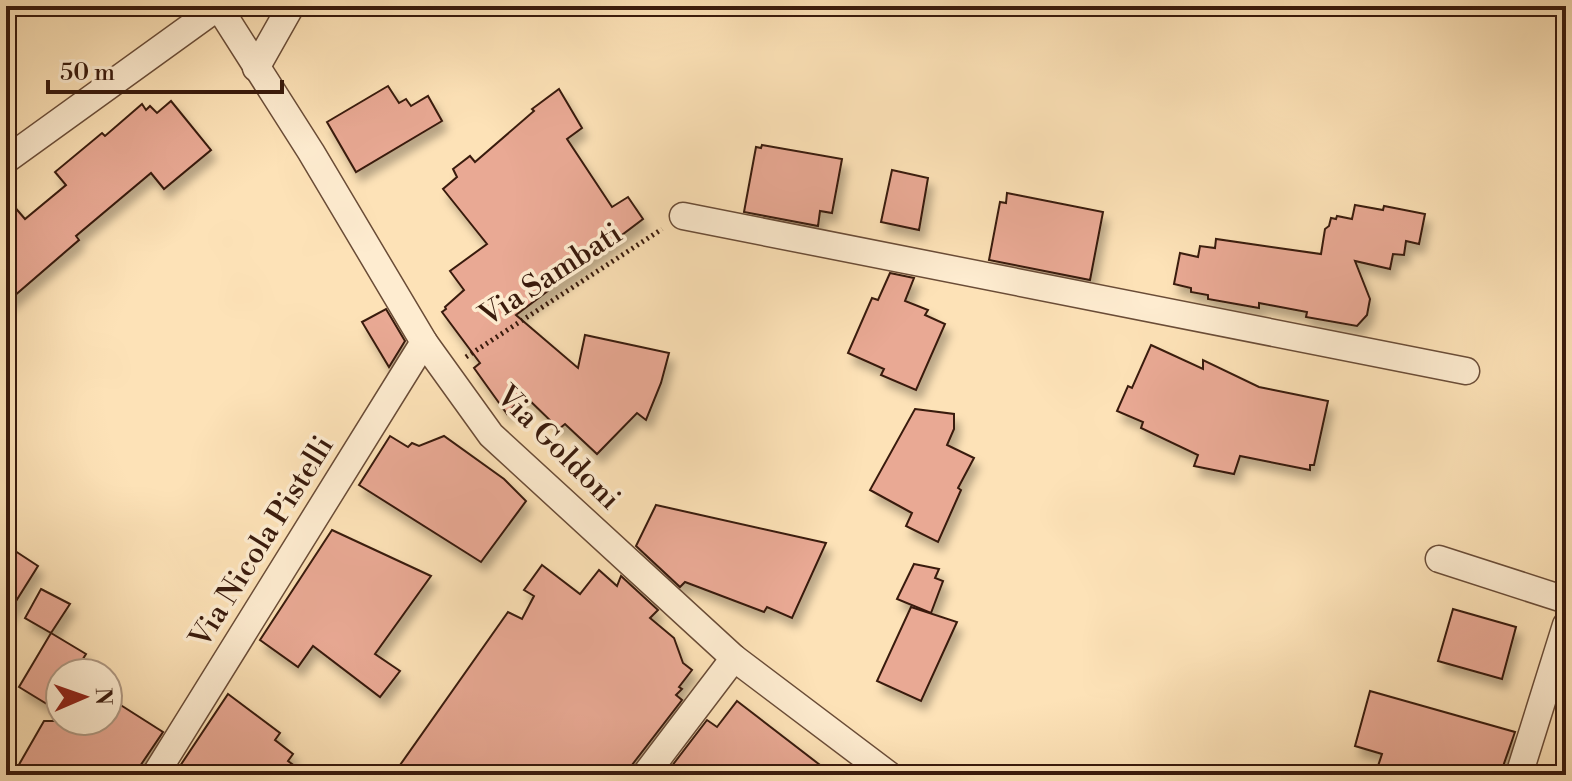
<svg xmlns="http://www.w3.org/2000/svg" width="1572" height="781" viewBox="0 0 1572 781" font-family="'Libre Bodoni',serif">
<defs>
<filter id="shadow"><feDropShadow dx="5" dy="9" stdDeviation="4" flood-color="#0004"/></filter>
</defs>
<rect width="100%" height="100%" fill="#fde2b7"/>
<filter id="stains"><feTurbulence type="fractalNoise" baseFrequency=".0025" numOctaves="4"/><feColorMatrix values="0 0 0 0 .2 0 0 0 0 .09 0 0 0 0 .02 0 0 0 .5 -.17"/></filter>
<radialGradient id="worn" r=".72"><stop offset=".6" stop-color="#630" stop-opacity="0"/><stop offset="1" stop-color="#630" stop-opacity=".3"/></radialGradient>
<!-- building -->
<g fill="#e9a994" stroke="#391a0c" stroke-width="2" filter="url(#shadow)">
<polygon points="388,86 399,103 406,99 411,106 428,96 442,121 356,172 327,122"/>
<polygon points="559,89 582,128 567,139 612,207 628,197 643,219 516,315 578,368 585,335 669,353 661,383 646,420 637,413 597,454 565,424 559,429 524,395 507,414 474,368 480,363 442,312 446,309 445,307 464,290 450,271 487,244 443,189 457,177 453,169 470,156 475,162 534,111 532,109"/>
<polygon points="171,101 211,150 164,189 151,173 76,236 79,240 6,303 6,197 25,219 66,185 55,172 102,133 105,136 142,104 146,110 150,106 157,113"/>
<polygon points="762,145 842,159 832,213 820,211 818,226 744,212 756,147 761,148"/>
<polygon points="892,170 928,178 919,230 881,222"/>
<polygon points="1007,193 1103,212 1090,280 989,260 1000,202 1006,203"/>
<polygon points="1355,205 1383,210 1384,206 1425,214 1419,244 1406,241 1404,255 1393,254 1390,269 1355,261 1370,299 1367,315 1357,326 1306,317 1307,312 1259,303 1259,308 1208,299 1208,295 1191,292 1191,288 1174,284 1180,253 1198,257 1200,246 1215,248 1216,239 1321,254 1325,229 1329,226 1331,218 1336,219 1337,216 1352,219"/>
<polygon points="890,273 914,278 905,301 928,310 925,315 945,324 916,390 881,375 884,369 848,353 872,298 878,300"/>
<polygon points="386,309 405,341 389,367 362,322"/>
<polygon points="1151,345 1203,369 1203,360 1259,387 1328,401 1314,465 1310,465 1310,470 1240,456 1234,474 1194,466 1198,455 1141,428 1143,422 1117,411 1128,386 1132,388"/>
<polygon points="915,409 954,414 954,429 947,445 974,458 958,488 961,490 938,542 906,526 912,513 870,490"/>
<polygon points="390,436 408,447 412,443 419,446 444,436 504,479 526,501 481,562 359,485"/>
<polygon points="656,505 826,543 792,618 767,607 764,612 685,582 680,587 636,546"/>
<polygon points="332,530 431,576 375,654 400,671 380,697 313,646 298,667 260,640"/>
<polygon points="6,545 38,566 6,617"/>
<polygon points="914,564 939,569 935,578 943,581 931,613 897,599"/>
<polygon points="542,565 580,594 599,570 617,586 621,576 658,610 650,618 674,638 683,663 692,670 679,687 682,689 676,695 682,700 632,765 629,775 393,775 508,612 522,619 534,596 524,590"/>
<polygon points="41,589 70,604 51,633 25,618"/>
<polygon points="911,607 957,622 921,701 877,681"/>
<polygon points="1453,609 1516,627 1502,679 1438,661"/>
<polygon points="51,633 86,654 74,673 60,673 60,712 19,687"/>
<polygon points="1370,691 1515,732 1500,775 1375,775 1382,754 1355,746"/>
<polygon points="228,694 280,733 275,740 293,754 288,761 307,775 174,775"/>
<polygon points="108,697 163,732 134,775 13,775 44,721 108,721"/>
<polygon points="737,701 833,775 665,775 707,720 717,727"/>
</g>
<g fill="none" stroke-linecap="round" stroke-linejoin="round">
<defs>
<g id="street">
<polyline points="218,6 311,152 424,342 491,435 734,658 889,775"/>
<polyline points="256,68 291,6"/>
<polyline points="6,160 218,7"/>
<polyline points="683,216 1466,371"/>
<polyline points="1439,559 1566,600"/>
<polyline points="155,775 424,342"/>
<polyline points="645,775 734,658"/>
<polyline points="1519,775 1566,625"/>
</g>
</defs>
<!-- street casing -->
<use href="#street" stroke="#6a4c37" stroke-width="29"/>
<!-- path -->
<polyline stroke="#391a0c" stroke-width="5" stroke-dasharray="2 4" stroke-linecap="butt" points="466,357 662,229"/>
<!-- street -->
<use href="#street" stroke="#feecd0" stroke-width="26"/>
</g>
<g text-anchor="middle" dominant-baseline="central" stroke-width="7" stroke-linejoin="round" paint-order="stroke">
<!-- street labels -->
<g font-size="30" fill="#391a0c" stroke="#feecd0">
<text transform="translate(551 275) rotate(-33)">Via Sambati</text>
<text transform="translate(558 448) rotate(45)">Via Goldoni</text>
<text transform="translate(262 542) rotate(-58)">Via Nicola Pistelli</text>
</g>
</g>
<!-- margin -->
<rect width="1572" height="781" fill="none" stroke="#fde2b7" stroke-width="32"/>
<rect x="8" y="8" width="1556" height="765" fill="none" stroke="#391a0c" stroke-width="4"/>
<rect x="16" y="16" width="1540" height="749" fill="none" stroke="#391a0c" stroke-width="2"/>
<!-- north arrow -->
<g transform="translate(84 697) rotate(88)"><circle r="38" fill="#feecd0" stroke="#af9882" stroke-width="2"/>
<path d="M0-6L14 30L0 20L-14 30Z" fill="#8f2418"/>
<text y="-12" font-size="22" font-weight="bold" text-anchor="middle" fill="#391a0c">N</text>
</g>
<!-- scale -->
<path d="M48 80v12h234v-12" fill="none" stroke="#391a0c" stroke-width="4"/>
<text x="60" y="80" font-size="24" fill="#391a0c" stroke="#feecd0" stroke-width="6" paint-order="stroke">50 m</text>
<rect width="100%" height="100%" filter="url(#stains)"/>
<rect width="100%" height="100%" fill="url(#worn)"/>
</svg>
